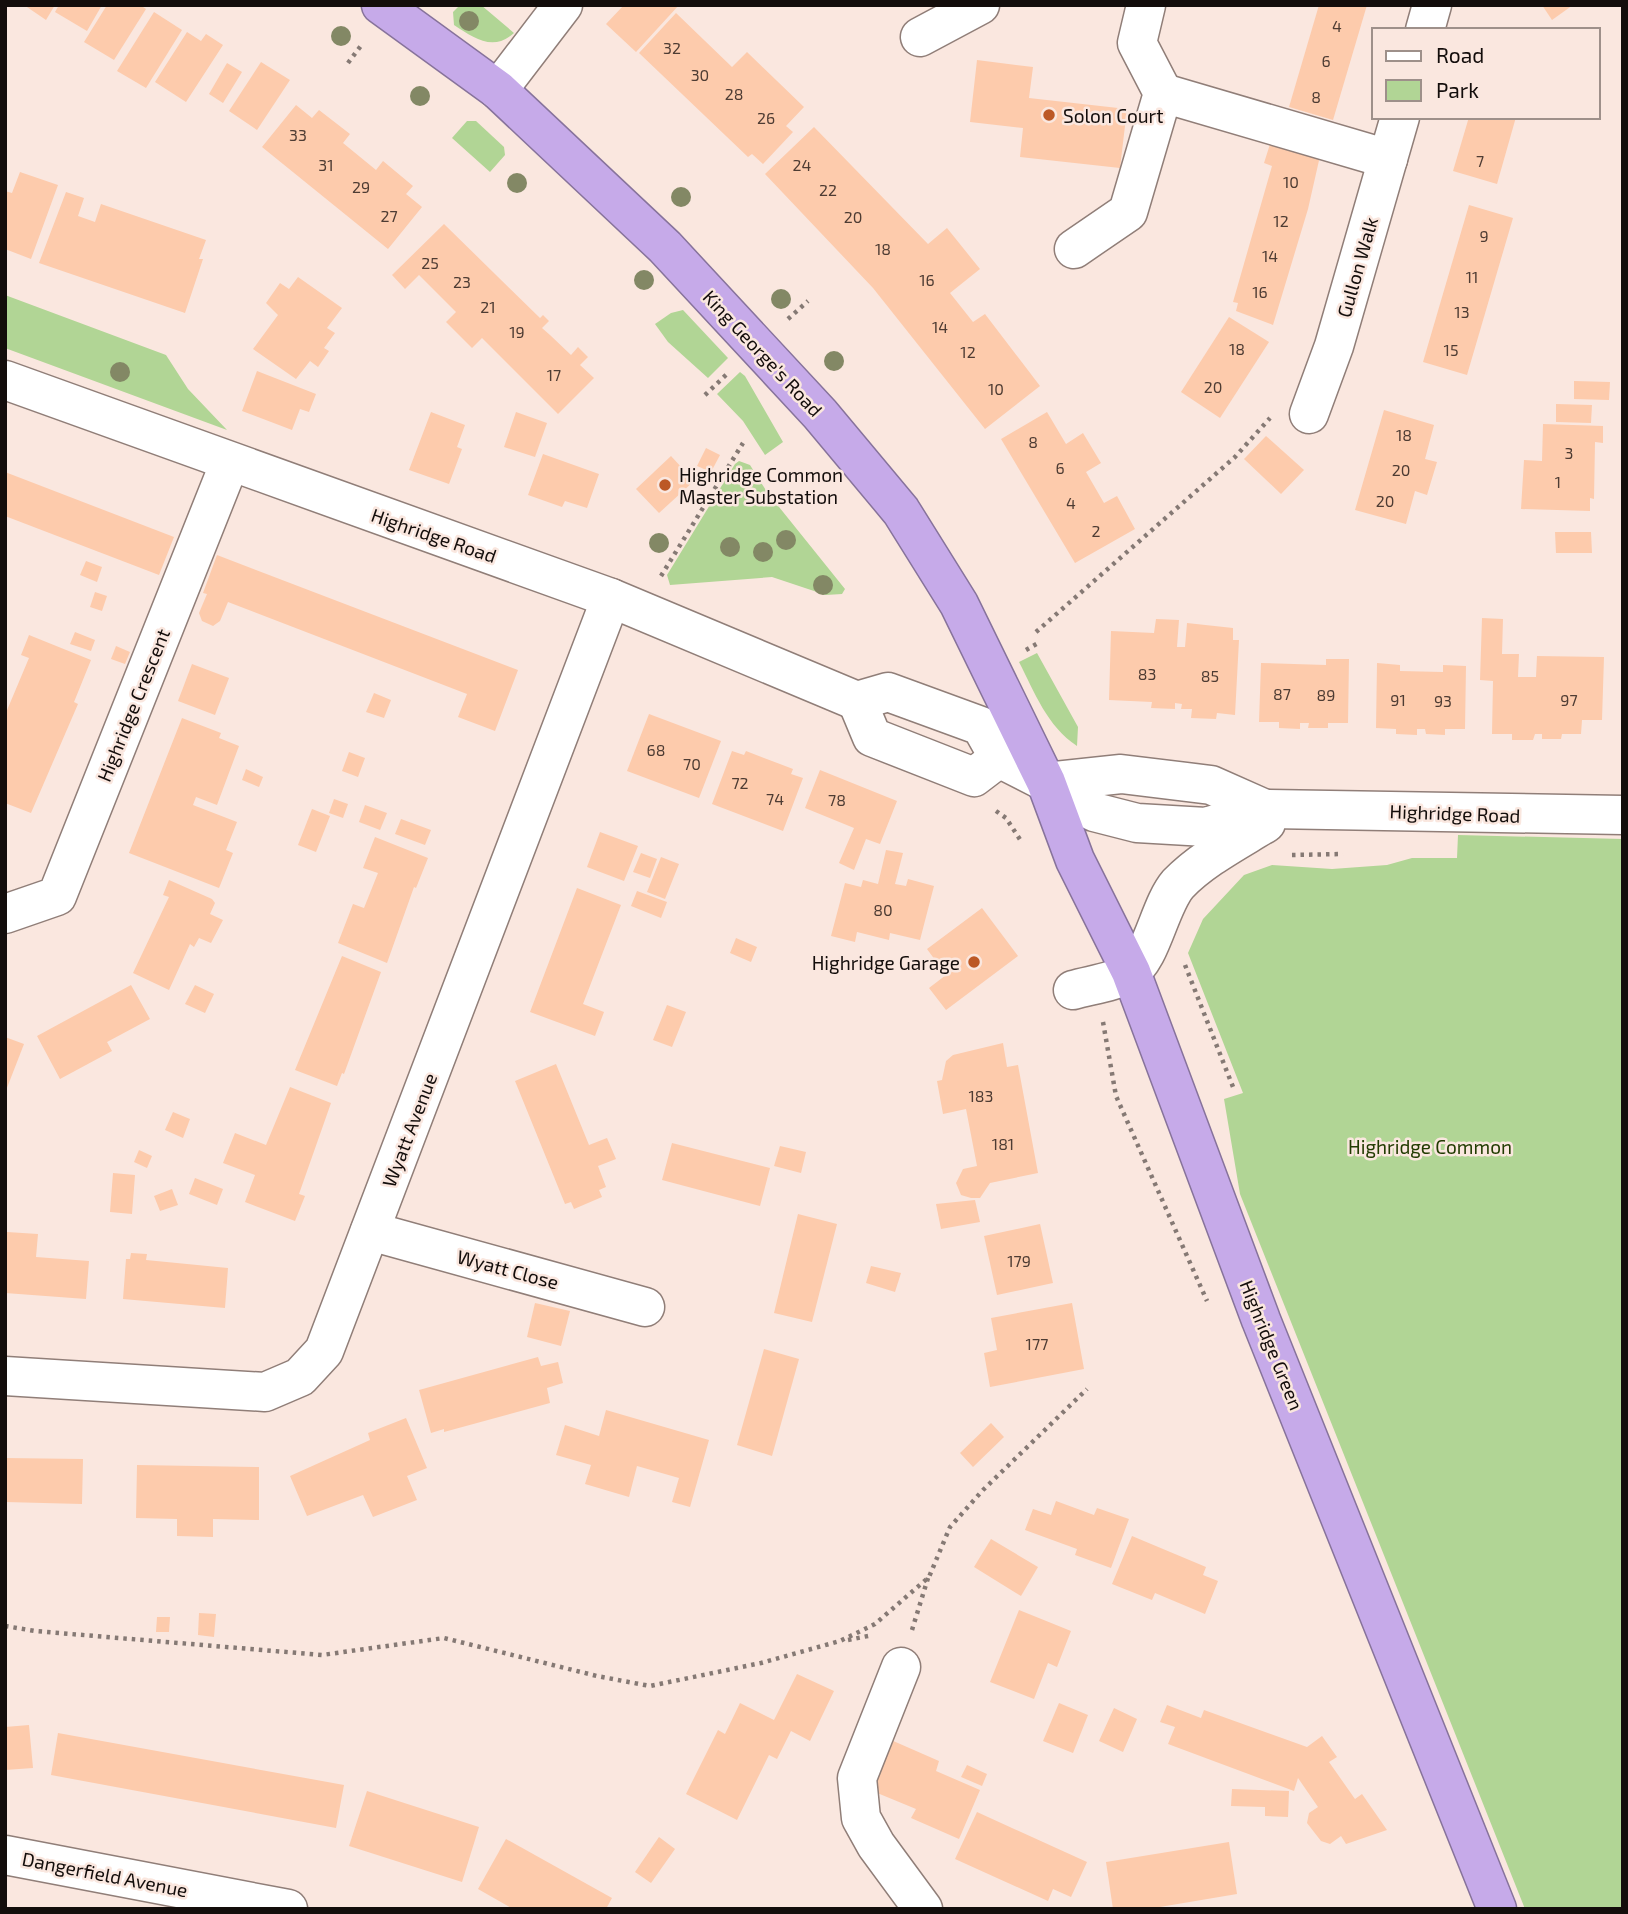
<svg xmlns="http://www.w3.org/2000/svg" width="1628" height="1914" viewBox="0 0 1628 1914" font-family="'Exo 2',sans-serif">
<rect width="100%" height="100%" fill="#fae7df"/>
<!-- green -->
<g fill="#b1d595">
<path d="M460 5H481L514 33C493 52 474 38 454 25L453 12Z"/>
<polygon points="467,121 476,121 504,147 505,155 490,172 452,138"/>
<polygon points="5,295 166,355 188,389 227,430 5,348"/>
<polygon points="683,310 728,358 708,378 668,342 655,324 671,313"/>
<polygon points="740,372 745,376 783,442 765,455 743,421 717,394"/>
<polygon points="739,461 750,465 767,492 845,589 842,594 826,595 772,577 670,585 667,575 735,464"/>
<path d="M1037 653 1078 727 1077 746C1047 726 1035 693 1019 662Z"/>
<polygon points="1458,835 1623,839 1623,1909 1525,1909 1240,1194 1224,1099 1243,1093 1188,953 1203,919 1244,875 1272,865 1332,869 1387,865 1412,858 1457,858"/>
</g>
<!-- building -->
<g fill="#fdcbac">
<polygon points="24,5 55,5 46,20"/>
<polygon points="59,5 102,5 87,31 55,12"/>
<polygon points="107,5 140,5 146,9 114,60 84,42"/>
<polygon points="624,5 679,5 636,52 606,24"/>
<polygon points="1319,5 1367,5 1333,120 1289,107"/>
<polygon points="1542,5 1573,5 1552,20"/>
<polygon points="154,12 182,30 146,88 117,71"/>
<polygon points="676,13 732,67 747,52 804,107 786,126 793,132 763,164 752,154 748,157 639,53"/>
<polygon points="187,32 201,41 206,34 223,45 186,102 155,82"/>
<polygon points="977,60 1033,67 1029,98 1127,109 1120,168 1020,157 1023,128 970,122"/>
<polygon points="261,62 290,80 257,130 229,111"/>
<polygon points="227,63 242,72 223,103 209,94"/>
<polygon points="296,105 312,118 319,110 350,134 343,143 376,170 383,161 413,186 406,194 422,207 388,249 262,147"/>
<polygon points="1469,117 1516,117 1497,184 1453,171"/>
<polygon points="814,127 928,244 947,228 980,269 950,293 973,322 985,314 1040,386 985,429 873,288 765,174"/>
<polygon points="1271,141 1320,156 1308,209 1273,325 1236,311 1238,303 1233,302 1272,166 1264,163"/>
<polygon points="20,172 58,185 31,259 5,249 5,191 12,193"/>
<polygon points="66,192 84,198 78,216 95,222 101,204 206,240 199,259 203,259 185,313 39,263"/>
<polygon points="1469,205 1513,218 1467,375 1423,362"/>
<polygon points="444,224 540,318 543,315 549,321 542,328 550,335 571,355 578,347 588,357 580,365 594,378 558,414 482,338 472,348 446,322 456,312 419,275 405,289 392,275"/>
<polygon points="298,277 342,308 327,328 335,333 324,348 329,351 318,367 310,361 296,379 253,349 278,315 266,303 280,283 289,289"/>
<polygon points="1229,317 1269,342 1220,418 1181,392"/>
<polygon points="257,371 316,394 309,412 300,409 292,430 242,411"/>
<polygon points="1574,381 1610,382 1609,400 1574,399"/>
<polygon points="1556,404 1592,405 1591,423 1556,422"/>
<polygon points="1384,410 1434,425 1425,459 1437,462 1427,495 1415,491 1406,524 1355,510"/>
<polygon points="431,412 465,425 457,447 462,449 449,484 409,470"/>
<polygon points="516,412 547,423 535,457 504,447"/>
<polygon points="1047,412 1066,444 1083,433 1101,463 1086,472 1104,503 1117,496 1135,529 1075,563 1001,439"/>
<polygon points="1543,424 1603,426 1603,443 1595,442 1594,499 1590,498 1590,511 1521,509 1524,460 1542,461"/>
<polygon points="1266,436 1304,470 1281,494 1244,459"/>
<polygon points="706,448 720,455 711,472 697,466"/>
<polygon points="543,454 599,474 587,508 565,501 562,507 528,495"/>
<polygon points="671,456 694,481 659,513 636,489"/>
<polygon points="5,472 174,537 159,575 5,516"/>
<polygon points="1555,532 1591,532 1592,553 1556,553"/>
<polygon points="217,555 518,670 495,731 458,717 467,694 228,602 220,621 213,626 202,621 199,613 207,594 203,593"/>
<polygon points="86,561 102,567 97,582 80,575"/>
<polygon points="95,592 107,596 102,611 90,607"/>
<polygon points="1482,618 1503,619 1502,654 1519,654 1518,677 1536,677 1537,656 1604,657 1602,720 1582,720 1581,734 1562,734 1561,739 1542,739 1542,734 1535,734 1533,740 1512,740 1512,734 1492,734 1493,681 1480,680"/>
<polygon points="1156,619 1179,620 1177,647 1185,647 1187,623 1233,628 1233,640 1239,640 1235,715 1217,713 1216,719 1191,718 1192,709 1181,709 1182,704 1175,703 1175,709 1151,708 1152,702 1109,700 1111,631 1154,633"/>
<polygon points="75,632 95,640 91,651 70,644"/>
<polygon points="29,635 91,660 74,702 78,704 31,813 5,803 5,715 29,658 21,655"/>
<polygon points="116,646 130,652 125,664 111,659"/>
<polygon points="1326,659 1349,659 1348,723 1328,723 1328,728 1308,728 1309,723 1300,723 1300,729 1279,728 1279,722 1259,722 1261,663 1326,665"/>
<polygon points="1377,663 1400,665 1400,671 1443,672 1443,665 1466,666 1465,729 1445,729 1445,735 1426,734 1425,729 1417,729 1417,735 1396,734 1396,729 1376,728"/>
<polygon points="192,664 229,678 215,715 178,701"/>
<polygon points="374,693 391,700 384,718 366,712"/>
<polygon points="649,714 721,741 699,798 627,771"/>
<polygon points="182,718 221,733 219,738 239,746 217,805 196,797 193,805 237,822 226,850 233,853 219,888 129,853"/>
<polygon points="732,751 744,755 746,751 793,769 791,774 803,778 783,831 712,804"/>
<polygon points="349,752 365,758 358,777 342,771"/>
<polygon points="246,769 263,777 259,787 242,780"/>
<polygon points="820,770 897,801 880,844 866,839 854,870 839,863 854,828 805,808"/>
<polygon points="334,799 348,804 343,818 329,813"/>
<polygon points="365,805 387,813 380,830 359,822"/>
<polygon points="312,809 330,816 316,852 298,845"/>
<polygon points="401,819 431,830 425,845 395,834"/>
<polygon points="600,832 638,846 624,881 587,867"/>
<polygon points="375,837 428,858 416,888 414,887 387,963 338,943 353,904 364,908 378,873 363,868"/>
<polygon points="886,850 903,853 895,884 906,886 908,879 934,886 920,940 890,933 889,940 857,932 855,942 831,936 845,883 861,887 863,880 878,884"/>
<polygon points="641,853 657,859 650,878 633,872"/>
<polygon points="661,857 679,864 665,899 647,892"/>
<polygon points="169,880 212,899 215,903 210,914 223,920 211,943 199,938 194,947 190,944 169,990 133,973 169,897 163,895"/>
<polygon points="577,888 621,905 583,1004 604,1012 595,1036 530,1012"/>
<polygon points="637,891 667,902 661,918 631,906"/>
<polygon points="982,908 1018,956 946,1010 929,988 946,975 927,949"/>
<polygon points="736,938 757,947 751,962 730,953"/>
<polygon points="342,956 381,972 344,1074 342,1073 337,1086 295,1070"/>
<polygon points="131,985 150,1019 107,1042 112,1051 60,1079 37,1036"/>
<polygon points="195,985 214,994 205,1013 185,1004"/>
<polygon points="667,1005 686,1012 672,1047 653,1040"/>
<polygon points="5,1037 24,1044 5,1093"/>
<polygon points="1003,1043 1007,1067 1018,1065 1038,1173 990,1183 980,1198 971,1198 961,1195 956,1183 963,1169 977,1166 966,1109 943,1114 937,1081 942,1080 946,1061 953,1055"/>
<polygon points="556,1064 589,1145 607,1138 616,1159 598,1166 606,1187 599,1190 602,1197 574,1209 571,1202 565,1204 515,1081"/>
<polygon points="290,1087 331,1103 299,1194 305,1196 295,1221 245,1202 255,1175 223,1163 235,1133 266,1145"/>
<polygon points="173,1112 190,1119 183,1138 165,1130"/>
<polygon points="672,1143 770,1168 760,1206 662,1180"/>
<polygon points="780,1146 806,1152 801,1173 774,1166"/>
<polygon points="139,1150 152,1156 147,1168 134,1162"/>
<polygon points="113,1173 135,1175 132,1214 110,1212"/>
<polygon points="195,1178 223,1189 217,1205 189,1194"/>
<polygon points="172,1189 178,1205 160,1211 154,1196"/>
<polygon points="975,1200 980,1222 941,1229 936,1204"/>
<polygon points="798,1214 837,1224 812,1322 774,1313"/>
<polygon points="1040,1224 1053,1283 997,1295 984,1236"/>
<polygon points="7,1232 38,1234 36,1257 89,1261 86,1299 5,1293"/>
<polygon points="131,1253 147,1254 146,1260 228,1268 225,1308 123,1299 126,1259 130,1259"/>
<polygon points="871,1266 901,1273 895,1292 866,1283"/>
<polygon points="535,1303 570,1311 561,1346 527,1337"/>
<polygon points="1072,1303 1084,1369 990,1387 984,1353 997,1350 991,1318"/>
<polygon points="764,1349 799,1359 772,1456 737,1445"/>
<polygon points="538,1357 541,1366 558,1362 563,1383 547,1388 550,1403 444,1432 444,1429 431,1433 419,1390"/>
<polygon points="606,1410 709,1440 690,1507 672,1502 679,1478 637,1466 629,1497 585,1484 591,1465 556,1455 565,1425 599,1436"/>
<polygon points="406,1418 427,1468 407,1476 417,1500 373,1517 363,1495 307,1516 290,1476 370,1440 368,1433"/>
<polygon points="991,1423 1004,1437 973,1467 960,1453"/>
<polygon points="5,1458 83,1459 82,1504 5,1502"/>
<polygon points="137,1465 259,1467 259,1520 213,1519 213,1537 177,1536 177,1519 136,1518"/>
<polygon points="1056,1501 1094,1515 1097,1508 1129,1519 1111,1568 1075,1555 1077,1549 1025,1530 1033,1509 1051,1515"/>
<polygon points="1132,1536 1206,1567 1203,1575 1218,1581 1205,1614 1155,1593 1152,1600 1112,1584"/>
<polygon points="991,1539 1038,1567 1021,1596 974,1567"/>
<polygon points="1019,1610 1071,1631 1057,1667 1048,1663 1034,1699 990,1682"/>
<polygon points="199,1613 216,1614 214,1637 198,1635"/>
<polygon points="157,1617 170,1617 169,1632 156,1632"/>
<polygon points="797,1674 834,1691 810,1741 791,1731 777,1759 769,1755 737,1820 686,1794 718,1730 725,1734 740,1703 774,1720"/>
<polygon points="1059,1703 1088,1715 1073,1753 1043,1741"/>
<polygon points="1167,1705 1201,1718 1204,1710 1307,1747 1322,1736 1337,1757 1329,1762 1355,1799 1362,1794 1387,1830 1346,1844 1341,1836 1330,1844 1321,1841 1307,1823 1309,1813 1318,1807 1298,1778 1294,1791 1168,1744 1175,1727 1160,1722"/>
<polygon points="1114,1708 1137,1719 1123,1752 1099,1741"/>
<polygon points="29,1725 33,1768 5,1770 5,1727"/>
<polygon points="58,1733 344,1785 336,1828 51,1775"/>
<polygon points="891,1740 939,1761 936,1771 980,1790 959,1839 911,1818 916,1809 870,1790"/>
<polygon points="967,1765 987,1774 982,1786 961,1777"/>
<polygon points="1232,1789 1289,1791 1288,1817 1265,1816 1265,1807 1231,1806"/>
<polygon points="367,1791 479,1827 462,1882 349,1846"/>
<polygon points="977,1812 1087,1862 1071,1897 1053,1889 1048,1901 955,1859"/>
<polygon points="659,1837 675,1849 651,1883 635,1872"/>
<polygon points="506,1839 612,1898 606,1909 513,1909 478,1889"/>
<polygon points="1229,1842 1237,1894 1148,1909 1113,1909 1106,1862"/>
</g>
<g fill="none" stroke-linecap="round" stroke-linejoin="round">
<defs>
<g id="minor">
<polyline points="1425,30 1432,5"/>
<polyline points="920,37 980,5"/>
<polyline points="498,90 563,5"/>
<polyline points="1163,93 1388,159"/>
<polyline points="1074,249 1128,212 1163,93 1137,43 1146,5"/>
<polyline points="5,380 611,598 857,701 888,692 981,726 999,758 1046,782 1094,812 1137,823 1206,827 1265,809 1623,815"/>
<polyline points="1309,414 1334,346 1400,117"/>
<polyline points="857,701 872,737 974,777 999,758"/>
<polyline points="1046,782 1121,774 1211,785 1265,809"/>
<polyline points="5,914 57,896 230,462"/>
<path d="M1073 990C1090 985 1115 982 1129 973 1152 959 1159 906 1178 884 1202 859 1237 841 1266 823"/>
<polyline points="370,1231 645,1307"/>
<polyline points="5,1376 265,1392 300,1377 324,1351 611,598"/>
<polyline points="901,1667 857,1778 861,1818 876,1845 923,1909"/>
<polyline points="5,1855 288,1909"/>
</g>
<polyline id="highway" points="381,5 498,90 665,247 820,414 901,511 959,604 1046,782 1075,860 1131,972 1261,1320 1497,1909"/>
</defs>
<!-- minor casing -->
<use href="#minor" stroke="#907e78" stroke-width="41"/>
<!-- highway casing -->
<use href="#highway" stroke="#87739b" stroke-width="41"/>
<!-- path -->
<g stroke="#857974" stroke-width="4.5" stroke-dasharray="3.5 5" stroke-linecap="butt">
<polyline points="348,63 363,43"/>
<polyline points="788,319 808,301"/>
<polyline points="705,395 727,374"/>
<polyline points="661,576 743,443"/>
<polyline points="1036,632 1235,457 1270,418"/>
<polyline points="1026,650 1040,642"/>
<polyline points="996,811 1006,818 1021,841"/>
<polyline points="1292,855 1343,854"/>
<polyline points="1185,965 1233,1087"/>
<polyline points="1103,1022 1116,1096 1207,1301"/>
<polyline points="5,1626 35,1631 322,1655 444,1638 597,1676 650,1686 761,1663 840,1641 875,1624 929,1577 950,1527 983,1490 1087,1389"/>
<polyline points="912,1630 928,1578"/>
<polyline points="848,1640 873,1635"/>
</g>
<!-- minor -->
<use href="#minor" stroke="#fff" stroke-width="38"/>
<!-- highway -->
<use href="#highway" stroke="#c6aae9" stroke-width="38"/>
</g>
<!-- trees -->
<g fill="#838865">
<circle cx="469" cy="21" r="10"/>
<circle cx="341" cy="36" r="10"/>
<circle cx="420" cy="96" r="10"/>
<circle cx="517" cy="183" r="10"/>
<circle cx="681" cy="197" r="10"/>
<circle cx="644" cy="280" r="10"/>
<circle cx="781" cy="299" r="10"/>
<circle cx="834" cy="361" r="10"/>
<circle cx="120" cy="372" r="10"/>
<circle cx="786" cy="540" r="10"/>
<circle cx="659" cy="543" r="10"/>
<circle cx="730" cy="547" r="10"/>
<circle cx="763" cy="552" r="10"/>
<circle cx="823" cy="585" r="10"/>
</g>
<!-- markers -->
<g fill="#bc5825" stroke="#fae7df" stroke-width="2.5">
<circle cx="1049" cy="115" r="7"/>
<circle cx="665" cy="485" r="7"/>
<circle cx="974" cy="962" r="7"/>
</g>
<g text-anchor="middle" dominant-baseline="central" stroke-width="5" stroke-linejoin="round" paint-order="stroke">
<!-- number labels -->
<g font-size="16" fill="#4e3c33">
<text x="1337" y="25">4</text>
<text x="672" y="47">32</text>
<text x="1326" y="60">6</text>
<text x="700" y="74">30</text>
<text x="734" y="93">28</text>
<text x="1316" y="96">8</text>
<text x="766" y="117">26</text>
<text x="298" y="134">33</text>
<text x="1480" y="160">7</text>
<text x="326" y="164">31</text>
<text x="802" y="164">24</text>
<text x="1291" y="181">10</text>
<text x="361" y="186">29</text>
<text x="828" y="189">22</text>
<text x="389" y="215">27</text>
<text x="853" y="216">20</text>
<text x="1281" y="220">12</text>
<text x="1484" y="235">9</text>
<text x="883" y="248">18</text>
<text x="1270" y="255">14</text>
<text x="430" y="262">25</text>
<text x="1472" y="276">11</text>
<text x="927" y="279">16</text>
<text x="462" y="281">23</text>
<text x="1260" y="291">16</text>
<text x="488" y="306">21</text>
<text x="1462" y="311">13</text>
<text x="940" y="326">14</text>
<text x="517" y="331">19</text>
<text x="1237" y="348">18</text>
<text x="1451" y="349">15</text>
<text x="968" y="351">12</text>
<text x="554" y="374">17</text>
<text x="1213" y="386">20</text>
<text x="996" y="388">10</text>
<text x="1404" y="434">18</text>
<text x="1033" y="441">8</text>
<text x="1569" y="452">3</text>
<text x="1060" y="467">6</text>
<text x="1401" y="469">20</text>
<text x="1558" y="481">1</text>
<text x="1385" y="500">20</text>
<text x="1071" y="502">4</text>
<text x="1096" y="530">2</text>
<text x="1147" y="673">83</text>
<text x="1210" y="675">85</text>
<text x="1282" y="693">87</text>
<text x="1326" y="694">89</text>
<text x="1398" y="699">91</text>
<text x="1569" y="699">97</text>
<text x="1443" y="700">93</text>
<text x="656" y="749">68</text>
<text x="692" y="763">70</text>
<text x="740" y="782">72</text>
<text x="775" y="798">74</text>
<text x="837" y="799">78</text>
<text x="883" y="909">80</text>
<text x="981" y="1095">183</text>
<text x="1003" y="1143">181</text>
<text x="1019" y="1260">179</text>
<text x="1037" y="1343">177</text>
</g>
<!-- poi labels -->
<g font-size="19" fill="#130d0b" stroke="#fae7df" text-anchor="start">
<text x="1063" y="115">Solon Court</text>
<text x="679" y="474">Highridge Common<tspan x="679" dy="22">Master Substation</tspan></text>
<text x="960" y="962" text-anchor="end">Highridge Garage</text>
</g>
<!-- street labels -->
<g font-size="19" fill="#130d0b" stroke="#fae7df">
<text transform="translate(1357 267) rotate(-74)">Gullon Walk</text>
<text transform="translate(763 353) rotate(47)">King George's Road</text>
<text transform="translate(434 535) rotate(19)">Highridge Road</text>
<text transform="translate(133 705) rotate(-68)">Highridge Crescent</text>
<text transform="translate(1455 813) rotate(2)">Highridge Road</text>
<text transform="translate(409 1130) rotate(-69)">Wyatt Avenue</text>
<text transform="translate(508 1269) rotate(15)">Wyatt Close</text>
<text transform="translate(1272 1345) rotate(68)">Highridge Green</text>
<text transform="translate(105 1874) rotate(11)">Dangerfield Avenue</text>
</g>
<!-- park labels -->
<g font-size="19" fill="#213b01" stroke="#fae7df">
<text x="1430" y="1146">Highridge Common</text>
</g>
</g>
<!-- border -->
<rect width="1628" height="1914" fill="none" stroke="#130d0b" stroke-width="14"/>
<!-- legend -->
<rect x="1372" y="28" width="228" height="91" fill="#fae7df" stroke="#9e908a" stroke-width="2"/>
<rect x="1386" y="51" width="35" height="10" fill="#ffffff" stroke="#9e908a" stroke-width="2"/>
<text x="1436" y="63" font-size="21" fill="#130d0b">Road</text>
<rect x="1386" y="80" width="35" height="21" fill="#b1d595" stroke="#9e908a" stroke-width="2"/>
<text x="1436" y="98" font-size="21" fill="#130d0b">Park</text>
</svg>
